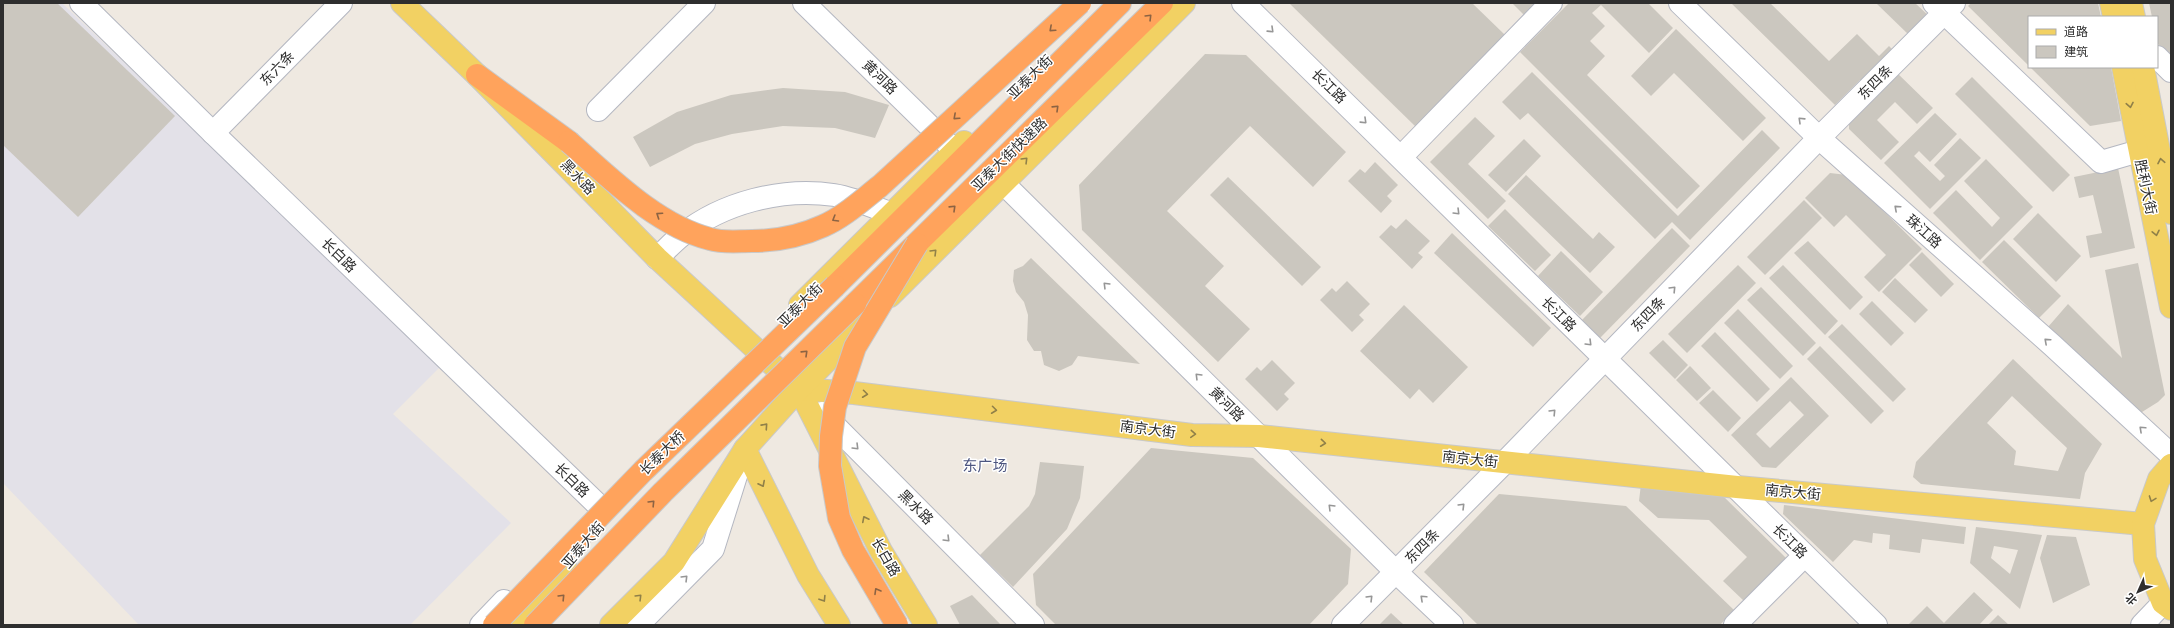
<svg xmlns="http://www.w3.org/2000/svg" width="2174" height="628" viewBox="0 0 2174 628" font-family="Quicksand,'Noto Sans SC',sans-serif">
<rect width="100%" height="100%" fill="#efe9e1"/>
<!-- industrial -->
<polygon fill="#e3e1e8" points="3,3 62,3 441,366 393,414 511,523 410,625 139,625 3,483"/>
<!-- building -->
<g fill="#cbc7bf" fill-rule="evenodd">
<polygon points="3,3 57,3 175,116 78,217 3,145"/>
<polygon points="1289,3 1472,3 1505,35 1416,127"/>
<polygon points="1512,3 1536,3 1524,15"/>
<polygon points="1569,3 1648,3 1673,28 1649,53 1601,5 1592,13 1605,26 1590,41 1605,56 1587,75 1700,186 1677,209 1520,52"/>
<polygon points="1731,3 1770,3 1829,61 1857,34 1879,56 1889,46 1896,53 1864,84 1860,80 1835,105"/>
<polygon points="1876,3 1915,3 1930,17 1910,36"/>
<polygon points="1971,3 2098,3 2101,17 2029,17 2029,66 1968,6"/>
<polygon points="2149,3 2171,3 2171,57 2157,43 2157,17 2152,17"/>
<polygon points="1676,29 1766,118 1743,141 1674,73 1651,96 1631,76"/>
<polygon points="1205,54 1246,55 1346,152 1313,187 1250,126 1167,211 1224,266 1205,286 1250,329 1218,362 1082,230 1079,185"/>
<polygon points="2030,67 2111,67 2121,121 2090,126"/>
<polygon points="1894,70 1933,108 1917,124 1895,102 1877,120 1899,142 1881,160 1849,129 1849,117"/>
<polygon points="1532,72 1678,216 1762,130 1780,148 1690,240 1672,222 1655,239 1528,113 1520,120 1502,102"/>
<polygon points="1972,77 2070,175 2053,192 1955,94"/>
<polygon points="783,88 845,92 889,105 875,138 835,128 783,126 732,134 695,144 650,167 633,137 677,112 731,95"/>
<polygon points="1935,113 1957,134 1930,162 1919,151 1914,156 1940,181 1945,176 1934,165 1960,138 1981,158 1930,209 1884,163"/>
<polygon points="1475,117 1495,136 1468,164 1506,201 1488,219 1430,162"/>
<polygon points="1524,139 1541,156 1506,192 1488,175"/>
<polygon points="1986,159 2033,207 1980,260 1933,213 1956,190 1992,227 2000,218 1964,181"/>
<polygon points="1375,162 1398,185 1387,196 1392,201 1381,213 1348,181 1360,169 1365,173"/>
<polygon points="2118,168 2135,248 2090,258 2086,236 2102,233 2093,195 2079,198 2074,177"/>
<polygon points="1830,173 1847,175 1922,249 1879,292 1864,277 1886,255 1846,215 1834,227 1805,198"/>
<polygon points="1526,175 1593,239 1599,232 1615,247 1590,273 1508,194"/>
<polygon points="1228,177 1321,267 1302,286 1210,195"/>
<polygon points="1804,200 1822,218 1765,275 1747,257"/>
<polygon points="1505,209 1551,255 1535,271 1488,226"/>
<polygon points="2038,213 2081,256 2056,282 2013,239"/>
<polygon points="1406,219 1430,241 1418,253 1423,257 1412,269 1379,237 1391,225 1396,229"/>
<polygon points="1672,228 1690,246 1600,338 1582,320"/>
<polygon points="1452,233 1551,328 1533,347 1434,253"/>
<polygon points="2004,240 2061,296 2039,318 1982,262"/>
<polygon points="1808,241 1863,297 1850,310 1794,253"/>
<polygon points="1561,251 1603,292 1580,316 1538,276"/>
<polygon points="1922,252 1954,284 1941,297 1909,265"/>
<polygon points="1031,258 1140,364 1078,356 1072,365 1059,371 1044,365 1041,351 1034,351 1027,340 1028,315 1024,302 1016,292 1013,281 1014,270 1023,266"/>
<polygon points="2138,263 2165,395 2158,402 2142,412 2133,411 2048,327 2068,304 2122,358 2105,270"/>
<polygon points="1738,265 1756,283 1687,353 1668,334"/>
<polygon points="1783,265 1838,321 1825,335 1769,278"/>
<polygon points="1895,278 1928,310 1915,323 1882,292"/>
<polygon points="1347,281 1370,304 1359,315 1364,320 1352,332 1320,300 1332,288 1336,292"/>
<polygon points="1761,287 1816,343 1803,356 1747,300"/>
<polygon points="1872,301 1904,333 1891,346 1859,314"/>
<polygon points="1404,305 1468,367 1433,403 1419,389 1410,399 1360,351"/>
<polygon points="1738,309 1793,366 1780,379 1724,323"/>
<polygon points="1842,324 1906,389 1893,402 1828,337"/>
<polygon points="1715,332 1770,389 1757,402 1701,346"/>
<polygon points="1663,340 1688,365 1675,379 1649,353"/>
<polygon points="1820,346 1884,411 1871,424 1807,359"/>
<path d="M2013 359 2102 444 2085 473 2080 499 1921 484 1913 477 1916 462ZM2012 396 2067 448 2058 471 2014 465 2016 451 1987 423Z"/>
<polygon points="1272,360 1295,383 1284,394 1289,399 1277,411 1245,379 1257,367 1261,371"/>
<polygon points="1690,366 1711,388 1697,401 1676,380"/>
<path d="M1791 377 1829 416 1776 468 1762 467 1731 435ZM1790 401 1804 415 1770 448 1756 434Z"/>
<polygon points="1713,390 1741,418 1728,432 1699,403"/>
<polygon points="1151,448 1253,458 1351,549 1348,584 1309,625 1056,625 1036,605 1033,574"/>
<polygon points="1040,462 1084,466 1080,498 1067,529 1013,587 980,555 1029,506 1035,494"/>
<polygon points="1641,484 1720,493 1786,558 1744,601 1723,581 1747,557 1709,520 1658,518 1639,501"/>
<polygon points="1499,494 1626,506 1734,610 1720,625 1478,625 1424,572"/>
<polygon points="1784,505 1966,527 1964,544 1922,539 1920,553 1889,549 1890,535 1873,533 1872,543 1854,540 1833,562 1783,514"/>
<path d="M1976 527 2042 535 2020 609 1970 563ZM1994 546 2018 550 2010 574 1991 558Z"/>
<polygon points="2047,535 2076,537 2090,585 2053,603 2040,558"/>
<polygon points="1974,592 1993,610 1979,625 1908,625 1927,606 1944,623"/>
<polygon points="972,595 1001,625 960,625 950,606"/>
<polygon points="1391,613 1404,625 1379,625"/>
<polygon points="1998,615 2009,625 1988,625"/>
</g>
<g fill="none" stroke-linecap="round" stroke-linejoin="round">
<defs>
<g id="minor">
<polyline points="81,3 213,133 598,505"/>
<polyline points="804,3 955,151"/>
<polyline points="1243,3 1876,625"/>
<polyline points="1680,3 1819,138 2052,345 2171,455"/>
<polyline points="1934,3 2101,162 2139,151"/>
<polyline points="2157,57 2171,71"/>
<polyline points="598,110 704,3"/>
<polyline points="213,133 341,3"/>
<polyline points="1401,157 1551,3"/>
<polyline points="1003,183 1396,572 1452,625"/>
<path d="M657 258C665 251 673 242 682 235 722 203 782 187 834 195 853 198 874 207 892 214"/>
<polyline points="822,413 1033,625"/>
<polyline points="481,625 504,601"/>
<polyline points="638,625 713,549 740,463"/>
<polyline points="1343,625 1504,463 1819,138 1954,3"/>
<polyline points="1735,625 1804,556"/>
<polyline points="2142,625 2163,603"/>
</g>
<g id="major">
<polyline points="402,3 477,75 657,258 799,389 881,551 926,625"/>
<polyline points="2111,3 2114,17"/>
<polyline points="2131,3 2134,17"/>
<polyline points="2123,67 2171,307"/>
<polyline points="2143,67 2171,213"/>
<polyline points="890,296 1184,3"/>
<polyline points="800,305 964,142"/>
<polyline points="799,389 854,393 1192,435 1259,436 1737,487 2143,524"/>
<polyline points="745,449 808,575 839,625"/>
<polyline points="2171,465 2159,479 2143,524 2145,559 2163,603 2171,609"/>
<polyline points="512,625 565,565"/>
<polyline points="611,625 674,562 745,449 799,389 866,321"/>
</g>
<g id="highway">
<polyline points="477,75 569,142"/>
<polyline points="835,286 1120,3"/>
<polyline points="855,304 1162,3"/>
</g>
</defs>
<!-- minor casing -->
<use href="#minor" stroke="#b4b7c1" stroke-width="24"/>
<!-- major casing -->
<use href="#major" stroke="#c9c9c9" stroke-width="24"/>
<!-- highway casing -->
<use href="#highway" stroke="#c9c9c9" stroke-width="24"/>
<!-- minor -->
<use href="#minor" stroke="#fff" stroke-width="22"/>
<!-- major -->
<use href="#major" stroke="#f2d163" stroke-width="22"/>
<!-- highway -->
<use href="#highway" stroke="#ffa35c" stroke-width="22"/>
<defs>
<g id="highway-bridge">
<path d="M569 142C609 177 656 225 710 239 723 243 738 241 752 241 776 241 801 236 823 226 844 217 862 200 880 186L1080 3"/>
<polyline points="494,625 643,471 835,286"/>
<polyline points="535,625 663,492 855,304"/>
<polyline points="897,625 853,550 839,518 830,466 831,436 835,407 855,347 917,244"/>
</g>
</defs>
<!-- highway-bridge casing -->
<use href="#highway-bridge" stroke="#c9c9c9" stroke-width="24" stroke-linecap="butt"/>
<!-- highway-bridge -->
<use href="#highway-bridge" stroke="#ffa35c" stroke-width="22"/>
</g>
<!-- one-way arrows -->
<defs><path id="oneway-chevron" d="M-2-3.5L2.5 0L-2 3.5" fill="none" stroke-width="1.6" stroke-linecap="round" stroke-linejoin="round"/></defs>
<g stroke="#8c6343">
<use href="#oneway-chevron" transform="translate(1149 17) rotate(-45)"/>
<use href="#oneway-chevron" transform="translate(1052 29) rotate(138)"/>
<use href="#oneway-chevron" transform="translate(1056 108) rotate(-44)"/>
<use href="#oneway-chevron" transform="translate(956 117) rotate(138)"/>
<use href="#oneway-chevron" transform="translate(953 208) rotate(-44)"/>
<use href="#oneway-chevron" transform="translate(659 215) rotate(-146)"/>
<use href="#oneway-chevron" transform="translate(835 219) rotate(149)"/>
<use href="#oneway-chevron" transform="translate(805 353) rotate(-44)"/>
<use href="#oneway-chevron" transform="translate(652 503) rotate(-46)"/>
<use href="#oneway-chevron" transform="translate(877 591) rotate(-120)"/>
<use href="#oneway-chevron" transform="translate(562 597) rotate(-46)"/>
</g>
<g stroke="#969696">
<use href="#oneway-chevron" transform="translate(1271 30) rotate(44)"/>
<use href="#oneway-chevron" transform="translate(1801 120) rotate(-136)"/>
<use href="#oneway-chevron" transform="translate(1364 121) rotate(44)"/>
<use href="#oneway-chevron" transform="translate(1897 208) rotate(-138)"/>
<use href="#oneway-chevron" transform="translate(1457 212) rotate(45)"/>
<use href="#oneway-chevron" transform="translate(1106 285) rotate(-135)"/>
<use href="#oneway-chevron" transform="translate(1673 289) rotate(-46)"/>
<use href="#oneway-chevron" transform="translate(2047 341) rotate(-138)"/>
<use href="#oneway-chevron" transform="translate(1589 343) rotate(45)"/>
<use href="#oneway-chevron" transform="translate(1198 376) rotate(-135)"/>
<use href="#oneway-chevron" transform="translate(1553 412) rotate(-46)"/>
<use href="#oneway-chevron" transform="translate(2142 429) rotate(-137)"/>
<use href="#oneway-chevron" transform="translate(856 447) rotate(45)"/>
<use href="#oneway-chevron" transform="translate(1462 506) rotate(-45)"/>
<use href="#oneway-chevron" transform="translate(1331 507) rotate(-135)"/>
<use href="#oneway-chevron" transform="translate(947 539) rotate(45)"/>
<use href="#oneway-chevron" transform="translate(685 578) rotate(-45)"/>
<use href="#oneway-chevron" transform="translate(1370 598) rotate(-45)"/>
<use href="#oneway-chevron" transform="translate(1423 598) rotate(-137)"/>
</g>
<g stroke="#908048">
<use href="#oneway-chevron" transform="translate(2130 105) rotate(79)"/>
<use href="#oneway-chevron" transform="translate(1025 160) rotate(-45)"/>
<use href="#oneway-chevron" transform="translate(2161 161) rotate(-101)"/>
<use href="#oneway-chevron" transform="translate(2156 233) rotate(78)"/>
<use href="#oneway-chevron" transform="translate(934 252) rotate(-45)"/>
<use href="#oneway-chevron" transform="translate(865 394) rotate(7)"/>
<use href="#oneway-chevron" transform="translate(994 410) rotate(7)"/>
<use href="#oneway-chevron" transform="translate(765 426) rotate(-48)"/>
<use href="#oneway-chevron" transform="translate(1193 434) rotate(4)"/>
<use href="#oneway-chevron" transform="translate(1323 443) rotate(6)"/>
<use href="#oneway-chevron" transform="translate(762 484) rotate(63)"/>
<use href="#oneway-chevron" transform="translate(2152 499) rotate(110)"/>
<use href="#oneway-chevron" transform="translate(865 519) rotate(-117)"/>
<use href="#oneway-chevron" transform="translate(639 597) rotate(-45)"/>
<use href="#oneway-chevron" transform="translate(823 599) rotate(58)"/>
</g>
<g text-anchor="middle" dominant-baseline="central" stroke-width="3" stroke-linejoin="round" paint-order="stroke">
<!-- street labels -->
<g font-size="14" fill="#2e2e2e" stroke="#fff">
<text transform="translate(277 68) rotate(-46)">东六条</text>
<text transform="translate(880 77) rotate(44)">黄河路</text>
<text transform="translate(1030 77) rotate(-44)">亚泰大街</text>
<text transform="translate(1875 82) rotate(-45)">东四条</text>
<text transform="translate(1329 86) rotate(44)">长江路</text>
<text transform="translate(1009 154) rotate(-44)">亚泰大街快速路</text>
<text transform="translate(578 177) rotate(46)">黑水路</text>
<text transform="translate(2146 187) rotate(78)">胜利大街</text>
<text transform="translate(1924 231) rotate(42)">珠江路</text>
<text transform="translate(339 255) rotate(44)">长白路</text>
<text transform="translate(800 305) rotate(-45)">亚泰大街</text>
<text transform="translate(1559 314) rotate(45)">长江路</text>
<text transform="translate(1648 314) rotate(-46)">东四条</text>
<text transform="translate(1227 404) rotate(45)">黄河路</text>
<text transform="translate(1148 429) rotate(7)">南京大街</text>
<text transform="translate(662 453) rotate(-44)">长泰大桥</text>
<text transform="translate(1470 459) rotate(6)">南京大街</text>
<text transform="translate(572 480) rotate(44)">长白路</text>
<text transform="translate(1793 492) rotate(5)">南京大街</text>
<text transform="translate(916 507) rotate(45)">黑水路</text>
<text transform="translate(1790 541) rotate(45)">长江路</text>
<text transform="translate(583 545) rotate(-49)">亚泰大街</text>
<text transform="translate(1422 546) rotate(-45)">东四条</text>
<text transform="translate(886 557) rotate(60)">长白路</text>
</g>
<!-- neighbourhood labels -->
<g font-size="15" fill="#4d5680" stroke="#fff">
<text x="985" y="465">东广场</text>
</g>
</g>
<!-- border -->
<rect width="2174" height="628" fill="none" stroke="#2e2e2e" stroke-width="8"/>
<!-- legend -->
<rect x="2028" y="16" width="130" height="52" fill="#ffffff" stroke="#ababab"/>
<rect x="2036" y="29" width="20" height="6" fill="#f2d163" stroke="#ababab"/>
<text x="2064" y="36" font-size="12" fill="#2e2e2e">道路</text>
<rect x="2036" y="46" width="20" height="12" fill="#cbc7bf" stroke="#ababab"/>
<text x="2064" y="56" font-size="12" fill="#2e2e2e">建筑</text>
<!-- north arrow -->
<g transform="translate(2138 592) rotate(225)" stroke="#ffffff" stroke-width="3" paint-order="stroke">
<path d="M0-3L7 15L0 10L-7 15Z" fill="#2e2e2e"/>
<text y="-6" font-size="11" font-weight="bold" text-anchor="middle" fill="#2e2e2e">北</text>
</g>
</svg>
